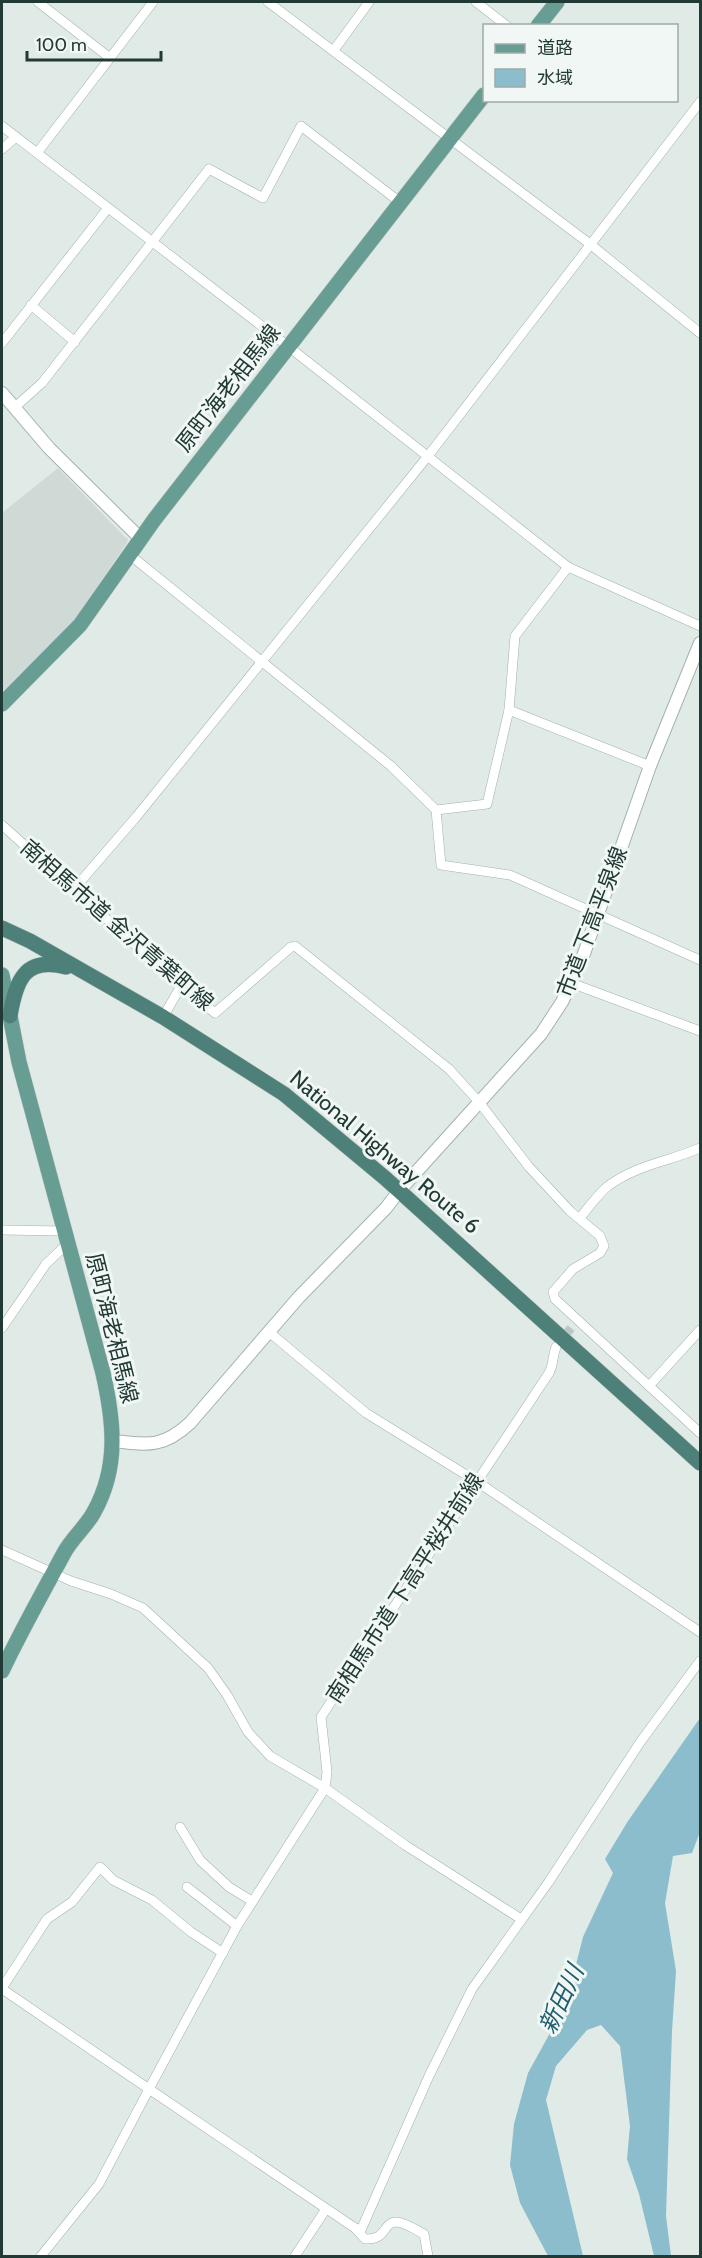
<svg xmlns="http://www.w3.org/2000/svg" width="702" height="2258" viewBox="0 0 702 2258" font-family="Cabin,'Noto Sans JP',sans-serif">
<rect width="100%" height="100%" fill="#e0eae7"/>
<!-- built -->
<polygon fill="#cfdad6" points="58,468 125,537 128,539 127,543 73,622 2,692 2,513"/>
<!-- water -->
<polygon fill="#8bbdcc" points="700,1718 700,1832 692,1853 673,1856 665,1903 676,1971 672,2031 666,2216 671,2256 654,2256 639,2194 627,2159 630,2126 620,2046 601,2025 587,2030 556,2066 546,2100 583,2256 548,2256 520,2203 510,2165 514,2124 528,2073 566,2004 583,1937 613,1873 605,1859 628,1821"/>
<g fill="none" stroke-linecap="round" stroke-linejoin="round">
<!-- minor-tunnel -->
<polyline stroke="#bac7c3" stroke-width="9" stroke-dasharray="9 4.5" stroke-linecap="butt" points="559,1343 571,1328"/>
<defs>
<g id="minor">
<polyline points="38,2 110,58"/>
<polyline points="268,2 590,244 700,333"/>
<polyline points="476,2 507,26"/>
<polyline points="334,50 369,2"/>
<polyline points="2,126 289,347 568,567 700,626"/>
<polyline points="2,149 16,137"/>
<polyline points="37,153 153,2"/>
<polyline points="31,305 75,342"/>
<polyline points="2,343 108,208"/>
<polyline points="14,408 42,383 209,169 263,198 301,126 401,203"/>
<polyline points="130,555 391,766 436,810 441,865 510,875 700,960"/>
<polyline points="509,710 650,766"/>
<polyline points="436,810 487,804 509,710 515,636 568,567"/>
<polyline points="2,825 181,986 215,1013 291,947 295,946 449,1069 479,1102 529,1167 570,1211 600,1236 604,1246 600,1253 573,1269 553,1292 555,1299 700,1433"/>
<polyline points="74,889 137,816 428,456 700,102"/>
<polyline points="571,983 700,1031"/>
<polyline points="163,1017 181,986"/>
<path d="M580 1218C589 1207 597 1195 608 1186 636 1165 670 1161 700 1148"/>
<polyline points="2,1230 64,1231"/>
<polyline points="2,1328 46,1264 67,1244"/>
<polyline points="269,1332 366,1413 476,1481 700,1632"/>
<path d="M556 1347C552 1357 554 1364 549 1373L321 1717 327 1772 325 1788 237 1926 149 2089 355 2228 361 2230 429 2076 472 1989 548 1883 641 1741 700 1661"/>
<polyline points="649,1386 700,1330"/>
<polyline points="2,1550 71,1581 111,1594 143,1608 208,1668 227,1695 248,1732 270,1756 325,1788 405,1845 521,1919"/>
<polyline points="180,1827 200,1860 229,1887 252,1901"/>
<polyline points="187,1887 237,1926"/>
<polyline points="2,1988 47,1919 72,1902 100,1867 113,1880 152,1900 191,1932 223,1953"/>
<polyline points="2,1989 149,2089 99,2184 41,2256"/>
<path d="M355 2228 365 2239C388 2240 382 2222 397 2222 406 2223 416 2230 424 2234L428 2256"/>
<polyline points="295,2256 326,2209"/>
</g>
<g id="tertiary">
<polyline points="2,393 49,448 141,539"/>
<path d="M114 1441C148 1445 163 1448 190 1423L299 1297 386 1208 399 1191 541 1034 562 1002 580 965 650 766 700 643"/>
</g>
<g id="primary">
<polyline points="538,26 557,2"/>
<polyline points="2,704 80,625 154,520 484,95"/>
<path d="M2 975 19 1062 103 1373C114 1422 119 1467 94 1512 86 1527 72 1538 64 1553 43 1592 21 1631 2 1671"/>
</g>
<g id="trunk">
<polyline points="2,928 30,941 163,1017 284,1094 385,1178 700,1463"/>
<path d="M10 1016C16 980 25 956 66 967"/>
</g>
</defs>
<!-- minor casing -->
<use href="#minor" stroke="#a3b2ae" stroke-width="10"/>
<!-- tertiary casing -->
<use href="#tertiary" stroke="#a3b2ae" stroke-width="14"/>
<!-- primary casing -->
<use href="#primary" stroke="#bdc4c2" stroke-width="16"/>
<!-- trunk casing -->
<use href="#trunk" stroke="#bdc4c2" stroke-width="16"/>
<!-- minor -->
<use href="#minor" stroke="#fff" stroke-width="9"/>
<!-- tertiary -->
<use href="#tertiary" stroke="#fff" stroke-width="12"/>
<!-- primary -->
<use href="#primary" stroke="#689d94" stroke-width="15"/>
<!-- trunk -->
<use href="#trunk" stroke="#4c8078" stroke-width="15"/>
</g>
<g text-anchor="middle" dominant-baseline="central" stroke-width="6" stroke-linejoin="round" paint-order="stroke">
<!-- street labels -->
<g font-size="22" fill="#223a35" stroke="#f1f7f4">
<text transform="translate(228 388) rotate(-52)">原町海老相馬線</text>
<text transform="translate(592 922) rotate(-69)">市道 下高平泉線</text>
<text transform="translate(117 925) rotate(41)">南相馬市道 金沢青葉町線</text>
<text transform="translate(385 1152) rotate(40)">National Highway Route 6</text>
<text transform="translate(112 1328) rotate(76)">原町海老相馬線</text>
<text transform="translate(405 1588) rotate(-57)">南相馬市道 下高平桜井前線</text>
</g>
<!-- water labels -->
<g font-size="24" font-style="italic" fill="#205d71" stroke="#f1f7f4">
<text transform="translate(561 1999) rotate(-65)">新田川</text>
</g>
</g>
<!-- border -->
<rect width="702" height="2258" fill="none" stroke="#223a35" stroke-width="6"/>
<!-- legend -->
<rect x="483" y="24" width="195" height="78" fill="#f1f7f4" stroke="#9eaba8" stroke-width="1.5"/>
<rect x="495" y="44" width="30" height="9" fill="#689d94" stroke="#9eaba8" stroke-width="1.5"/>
<text x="537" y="54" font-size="18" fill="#223a35">道路</text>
<rect x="495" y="69" width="30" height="18" fill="#8bbdcc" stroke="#9eaba8" stroke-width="1.5"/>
<text x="537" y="84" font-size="18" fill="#223a35">水域</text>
<!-- scale -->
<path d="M27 51v9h134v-9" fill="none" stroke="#223a35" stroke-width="3"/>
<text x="36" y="51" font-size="18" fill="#223a35" stroke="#f1f7f4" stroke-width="4.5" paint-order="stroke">100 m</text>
</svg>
